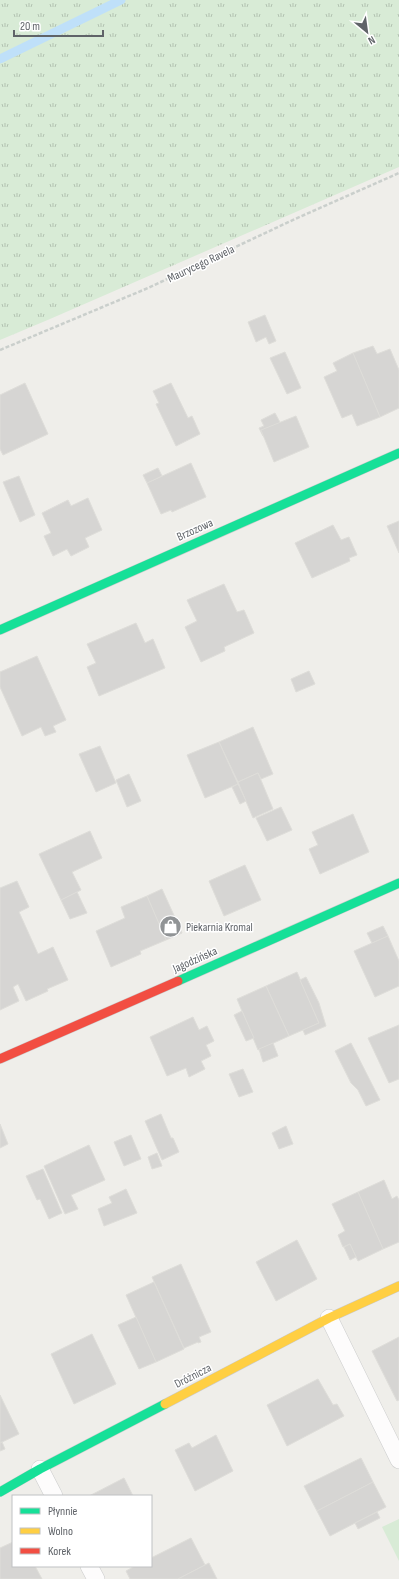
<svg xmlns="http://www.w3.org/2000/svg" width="399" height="1579" viewBox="0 0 399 1579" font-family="'Sofia Sans Condensed',sans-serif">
<defs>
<pattern id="grass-tufts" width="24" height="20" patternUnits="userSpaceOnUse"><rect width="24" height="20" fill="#d8ebd6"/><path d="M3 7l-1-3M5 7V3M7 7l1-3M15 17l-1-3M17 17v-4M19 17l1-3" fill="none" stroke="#b2c2b1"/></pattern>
</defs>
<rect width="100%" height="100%" fill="#efeeea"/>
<!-- grass -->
<polygon fill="url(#grass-tufts)" points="0,0 399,0 399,167 50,319 0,340"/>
<!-- garden -->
<polygon fill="#d8ebd6" points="399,1519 399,1561 382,1527"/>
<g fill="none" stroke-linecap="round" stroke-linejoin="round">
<!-- stream -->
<polyline stroke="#bfe0f9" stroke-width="9" points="0,59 121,0"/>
</g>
<!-- building -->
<g fill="#d6d5d3" stroke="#deddd9">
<polygon points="265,315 276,341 269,344 266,337 256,342 248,322"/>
<polygon points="373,346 377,354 390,349 399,370 399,408 380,417 353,353"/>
<polygon points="285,352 301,388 287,394 270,358"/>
<polygon points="353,353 380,417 357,426 352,414 342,418 324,377 337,371 333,363"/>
<polygon points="25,383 48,434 3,455 0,449 0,395"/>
<polygon points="171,383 188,418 192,416 200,434 176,446 156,404 159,403 153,391"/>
<polygon points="275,413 282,426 263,436 259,428 264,426 261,420"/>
<polygon points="296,416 309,447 274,462 261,430"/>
<polygon points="191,463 206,497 172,512 171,510 161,514 147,483"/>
<polygon points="158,468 162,476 147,483 143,475"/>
<polygon points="19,476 35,515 20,522 3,482"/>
<polygon points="88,498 102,530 85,538 89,547 71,556 67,549 53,556 44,536 51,533 42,513 68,500 71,506"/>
<polygon points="399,521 399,553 387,526"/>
<polygon points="333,525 341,540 349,537 357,555 349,558 350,561 312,578 295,543"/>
<polygon points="224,584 237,612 244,610 254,633 224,647 225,651 201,662 185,627 197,621 187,600"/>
<polygon points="136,623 145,643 153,639 165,668 99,696 87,667 96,663 87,644"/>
<polygon points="37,656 66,720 53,726 56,732 45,736 41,727 22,736 0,687 0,672"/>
<polygon points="309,671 315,684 296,692 291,679"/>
<polygon points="253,727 273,774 261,779 258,773 238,782 219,742"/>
<polygon points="219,742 238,784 205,798 187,755"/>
<polygon points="100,746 116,783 96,792 79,754"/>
<polygon points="258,773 273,809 253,818 238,782"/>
<polygon points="129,774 141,801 127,807 116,780"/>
<polygon points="238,784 246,801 240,804 232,787"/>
<polygon points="281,807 292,830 267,841 256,818"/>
<polygon points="353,814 369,852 320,874 309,849 318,845 312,832"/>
<polygon points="90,831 102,858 72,872 81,890 61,900 39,854"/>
<polygon points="245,865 261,900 224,916 209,881"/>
<polygon points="17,881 29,907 19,912 38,954 53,947 68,980 47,989 48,991 26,1001 18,984 13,987 19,1001 0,1010 0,888"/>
<polygon points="162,889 182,933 166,940 147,896"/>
<polygon points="77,892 87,913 70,919 61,900"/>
<polygon points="147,896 166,940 140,951 141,954 111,967 96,931 125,918 121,907"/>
<polygon points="383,926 388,936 372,943 367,933"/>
<polygon points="388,936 399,961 399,986 375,997 354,951"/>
<polygon points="297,972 319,1023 289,1036 266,986"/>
<polygon points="306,977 319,1003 326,1026 305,1035 303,1030 319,1023 300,980"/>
<polygon points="266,986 289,1036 258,1050 237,999"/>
<polygon points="242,1011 254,1038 246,1041 234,1015"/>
<polygon points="193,1017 199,1030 207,1026 214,1041 206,1045 211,1056 201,1061 205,1069 189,1077 186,1068 167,1076 150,1037"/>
<polygon points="399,1025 399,1079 389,1083 368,1038"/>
<polygon points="273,1043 278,1056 263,1062 259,1049"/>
<polygon points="351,1043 380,1100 366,1106 358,1090 351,1083 335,1051"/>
<polygon points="243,1069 253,1092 239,1097 229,1074"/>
<polygon points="161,1114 171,1138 173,1138 179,1152 162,1160 145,1121"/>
<polygon points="0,1124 8,1144 0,1148"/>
<polygon points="286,1126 293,1144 279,1149 272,1133"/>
<polygon points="131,1135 141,1159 124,1166 114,1142"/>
<polygon points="89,1145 105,1180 71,1195 78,1209 65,1214 44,1166"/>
<polygon points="157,1153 162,1166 152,1169 148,1157"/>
<polygon points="43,1169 62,1213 49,1219 40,1199 37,1200 26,1176"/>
<polygon points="384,1180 392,1199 397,1196 399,1200 399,1242 383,1249 358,1192"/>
<polygon points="126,1189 137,1213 104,1226 98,1209 112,1203 109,1197"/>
<polygon points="358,1192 383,1249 358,1261 350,1244 343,1247 338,1235 345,1231 332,1204"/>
<polygon points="297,1240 317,1279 276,1301 256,1262"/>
<polygon points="350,1244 356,1257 350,1260 344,1247"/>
<polygon points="181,1264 211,1332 199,1337 201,1342 198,1343 198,1342 184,1348 152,1277"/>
<polygon points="154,1282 184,1349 156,1362 126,1295"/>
<polygon points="136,1317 156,1362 139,1369 118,1325"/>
<polygon points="92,1334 116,1384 74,1404 51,1354"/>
<polygon points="399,1337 399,1400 397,1401 372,1351"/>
<polygon points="318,1379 333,1405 337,1404 344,1416 287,1446 267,1405"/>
<polygon points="0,1395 19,1434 0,1443"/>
<polygon points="216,1435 233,1471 195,1491 175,1450 189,1443 192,1448"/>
<polygon points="2,1442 5,1449 0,1451 0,1443"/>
<polygon points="361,1458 373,1482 317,1511 304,1486"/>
<polygon points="124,1478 133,1496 89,1496 95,1493"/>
<polygon points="373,1482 386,1507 330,1536 317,1511"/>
<polygon points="377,1512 380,1518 358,1529 355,1523"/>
<polygon points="191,1538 205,1565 178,1579 130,1579 126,1571 135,1566 151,1566 151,1558"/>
<polygon points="13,1542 13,1566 35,1566 42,1579 0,1579 0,1548"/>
<polygon points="209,1563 217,1579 178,1579 205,1565"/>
</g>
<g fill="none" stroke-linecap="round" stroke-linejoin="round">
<defs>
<g id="lane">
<polyline points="329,1318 399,1460"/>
<polyline points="40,1469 54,1496"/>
<polyline points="89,1566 96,1579"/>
</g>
<g id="fast">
<polyline points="0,630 399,453"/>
<polyline points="178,981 399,883"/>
<polyline points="0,1492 40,1469 165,1404"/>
</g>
<polyline id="slow" points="165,1404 329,1318 399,1286"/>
<polyline id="jam" points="0,1059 178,981"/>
</defs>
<!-- lane casing -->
<use href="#lane" stroke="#cbcccc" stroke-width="18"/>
<!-- fast casing -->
<use href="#fast" stroke="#cacacb" stroke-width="10"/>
<!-- slow casing -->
<use href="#slow" stroke="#cacacb" stroke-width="10"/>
<!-- jam casing -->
<use href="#jam" stroke="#cacacb" stroke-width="10"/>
<!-- path -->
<polyline stroke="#cacfcc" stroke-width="2.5" stroke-dasharray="4 2" stroke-linecap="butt" points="0,350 148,288 295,219 399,173"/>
<!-- lane -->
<use href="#lane" stroke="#fdfcfc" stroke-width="17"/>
<!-- fast -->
<use href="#fast" stroke="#16e098" stroke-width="9"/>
<!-- slow -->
<use href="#slow" stroke="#ffcf43" stroke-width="9"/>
<!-- jam -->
<use href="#jam" stroke="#f24e42" stroke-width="9"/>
</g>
<!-- icons -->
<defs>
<symbol id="shop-disc" viewBox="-11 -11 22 22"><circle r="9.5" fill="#919496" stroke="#fff"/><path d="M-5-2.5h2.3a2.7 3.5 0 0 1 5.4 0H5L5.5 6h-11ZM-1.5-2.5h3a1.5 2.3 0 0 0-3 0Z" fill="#fff"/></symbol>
</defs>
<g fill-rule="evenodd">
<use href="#shop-disc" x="158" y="914" width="25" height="25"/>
</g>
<g text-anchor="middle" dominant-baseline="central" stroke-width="3" stroke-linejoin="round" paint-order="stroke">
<!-- street labels -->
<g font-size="12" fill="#5f6368" stroke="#fff">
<text transform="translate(201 264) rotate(-25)">Maurycego Ravela</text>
<text transform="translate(195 530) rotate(-24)">Brzozowa</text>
<text transform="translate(195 960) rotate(-24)">Jagodzińska</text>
<text transform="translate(193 1376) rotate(-27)">Dróżnicza</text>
</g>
<!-- poi labels -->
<g font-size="12" fill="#5f6368" stroke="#fff" text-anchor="start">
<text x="186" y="927">Piekarnia Kromal</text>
</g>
</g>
<!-- legend -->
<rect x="12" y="1495" width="140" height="72" fill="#ffffff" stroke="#bfc1c3"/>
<rect x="20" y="1508" width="20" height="6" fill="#16e098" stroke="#bfc1c3"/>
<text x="48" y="1515" font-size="12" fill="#5f6368">Płynnie</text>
<rect x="20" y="1528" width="20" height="6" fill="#ffcf43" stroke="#bfc1c3"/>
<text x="48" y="1535" font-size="12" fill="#5f6368">Wolno</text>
<rect x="20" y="1548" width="20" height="6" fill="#f24e42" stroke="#bfc1c3"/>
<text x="48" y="1555" font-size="12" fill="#5f6368">Korek</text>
<!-- north arrow -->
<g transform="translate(367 32) rotate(151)" stroke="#ffffff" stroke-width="3" paint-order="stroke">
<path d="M0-3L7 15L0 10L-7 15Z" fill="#5f6368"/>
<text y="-6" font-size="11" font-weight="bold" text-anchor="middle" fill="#5f6368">N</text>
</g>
<!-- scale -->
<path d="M14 30v6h89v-6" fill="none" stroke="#5f6368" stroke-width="2"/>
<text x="20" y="30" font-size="12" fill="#5f6368" stroke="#ffffff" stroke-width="3" paint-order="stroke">20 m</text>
</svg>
